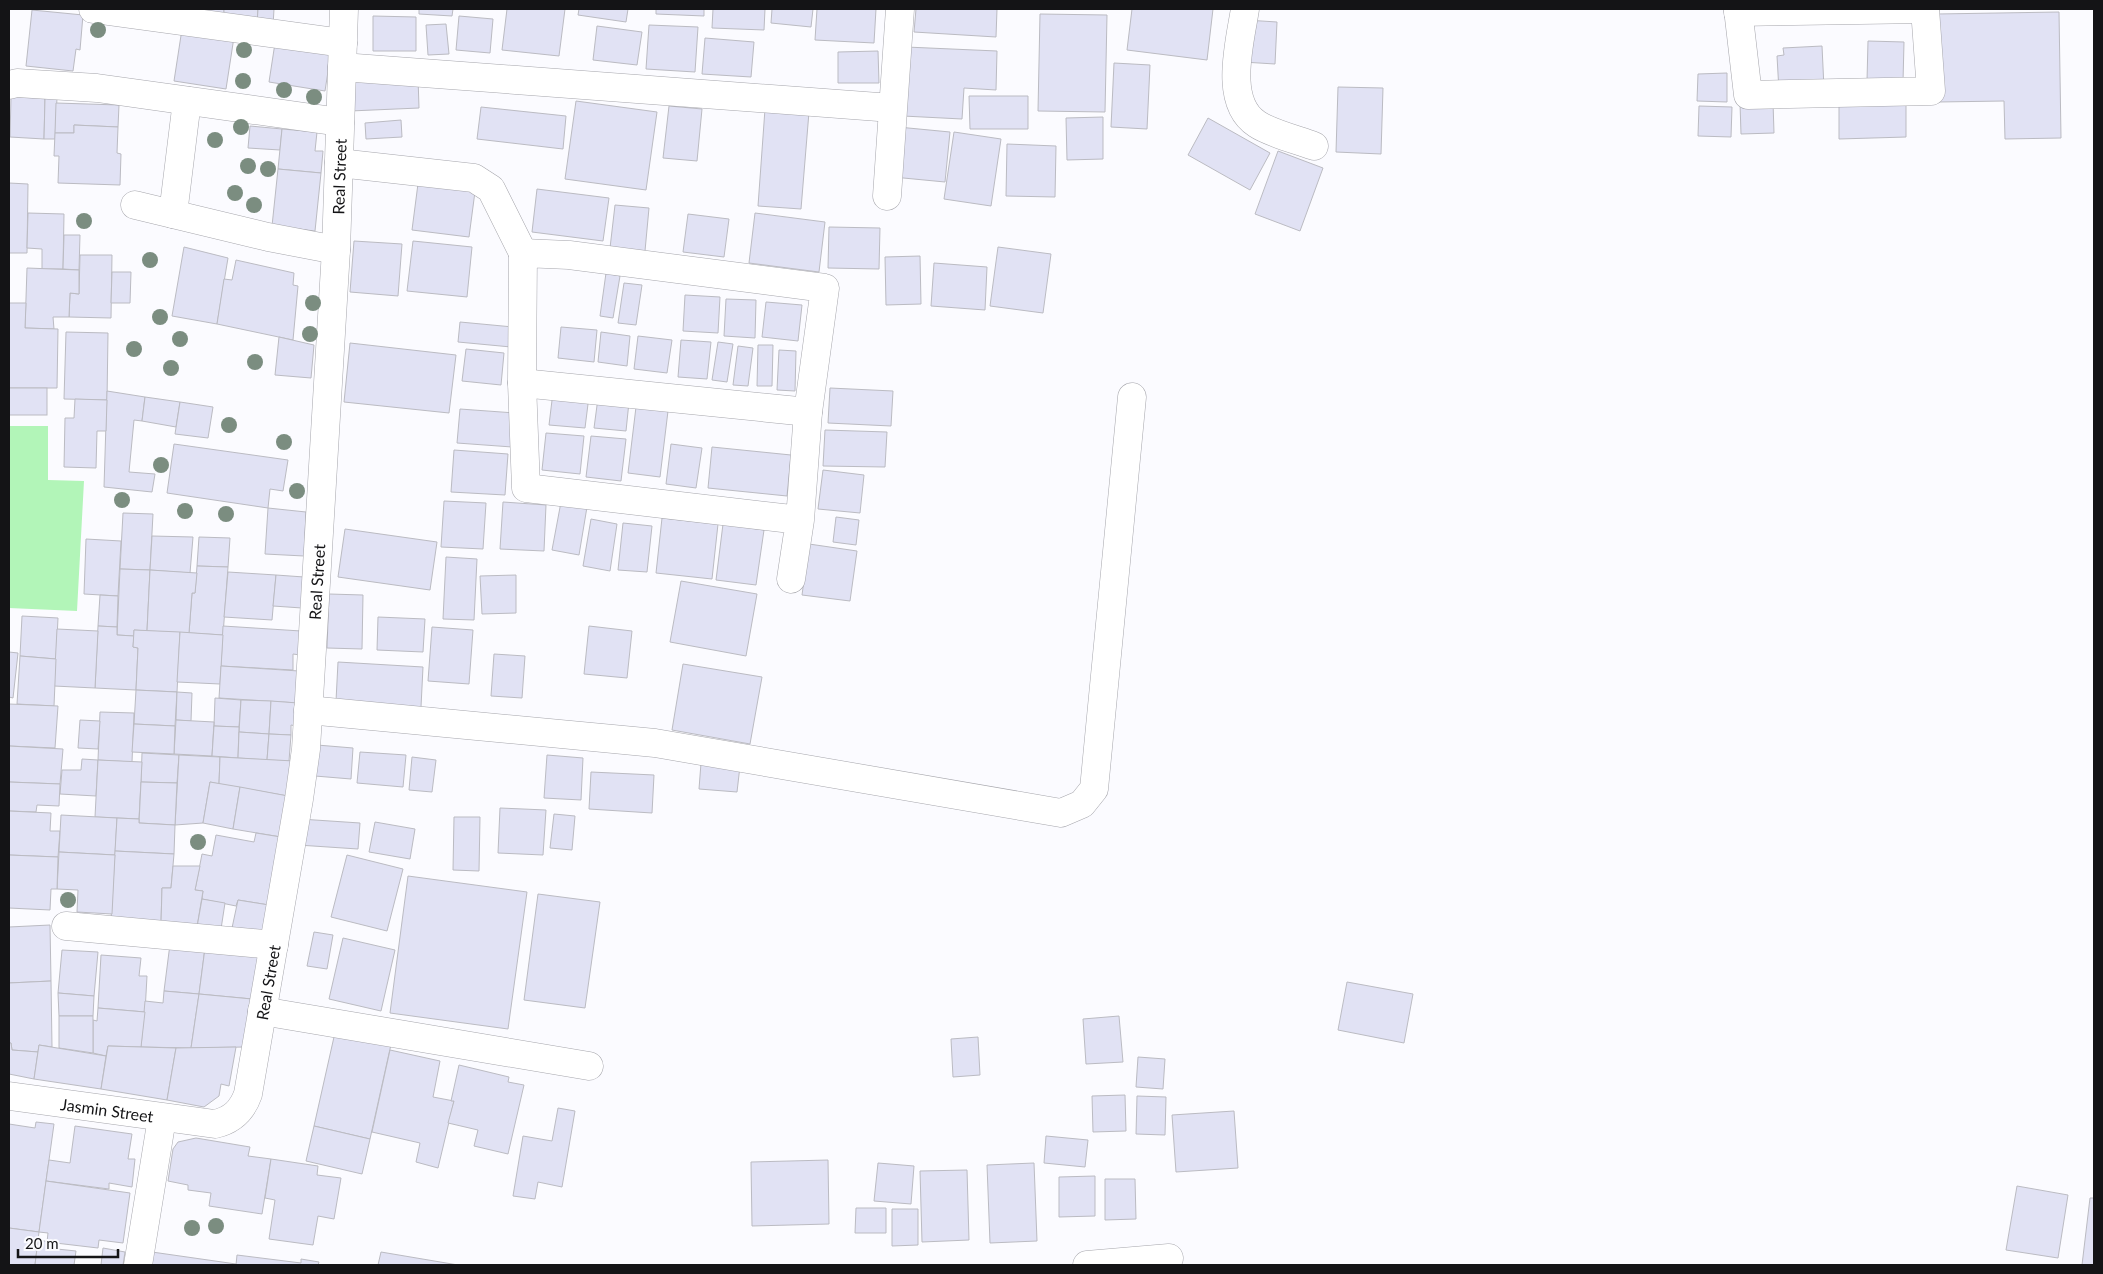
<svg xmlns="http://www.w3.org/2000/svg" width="2103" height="1274" viewBox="0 0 2103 1274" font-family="Lato,sans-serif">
<rect width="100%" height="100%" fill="#fbfbff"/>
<!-- green -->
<polygon fill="#b2f5b8" points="9,426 48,426 48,480 84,481 77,611 9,608"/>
<!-- building -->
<g fill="#e1e2f4" stroke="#bbbbc2">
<polygon points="189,9 224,9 224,20"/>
<polygon points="224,9 258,9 257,24 224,20"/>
<polygon points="258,9 274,9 273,26 257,24"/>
<polygon points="419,9 453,9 452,16 419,14"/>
<polygon points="507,9 565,9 559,56 502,50"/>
<polygon points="579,9 628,9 626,22 578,15"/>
<polygon points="656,9 704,9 704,16 656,14"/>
<polygon points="713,9 765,9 764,30 712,28"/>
<polygon points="772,9 813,9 811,27 771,23"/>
<polygon points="817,9 876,9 874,43 815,40"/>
<polygon points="916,9 997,9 996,37 914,32"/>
<polygon points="1132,9 1213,9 1207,60 1127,50"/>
<polygon points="32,10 83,15 80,50 76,49 73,71 26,66"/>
<polygon points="2059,12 2061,138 2005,139 2004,101 1938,102 1937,14"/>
<polygon points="1040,14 1107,15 1105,112 1038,111"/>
<polygon points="373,16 416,17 416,51 373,51"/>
<polygon points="459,16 493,19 490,53 456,50"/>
<polygon points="1246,20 1277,22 1275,64 1243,62"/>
<polygon points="446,24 449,54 428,55 426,25"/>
<polygon points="649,25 698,27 695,72 646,69"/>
<polygon points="597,26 642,32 637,65 593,60"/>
<polygon points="182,29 234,37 226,89 174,81"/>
<polygon points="705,38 754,42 751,77 702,74"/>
<polygon points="1868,41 1904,42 1903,82 1867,81"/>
<polygon points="275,43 331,52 325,91 269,82"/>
<polygon points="1822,46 1824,88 1779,91 1777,56 1784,55 1783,48"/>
<polygon points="906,47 997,51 996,90 964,88 962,119 903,116"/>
<polygon points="878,51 879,83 838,83 838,52"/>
<polygon points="1114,63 1150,65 1147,129 1111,127"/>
<polygon points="1727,73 1727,102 1697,101 1698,74"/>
<polygon points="418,77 419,108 350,111 349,80"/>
<polygon points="1338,87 1383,88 1381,154 1336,152"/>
<polygon points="969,96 1028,96 1028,129 970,129"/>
<polygon points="11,97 45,98 44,139 10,137"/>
<polygon points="1906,97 1906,137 1839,139 1839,98"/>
<polygon points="45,98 57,98 55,139 44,139"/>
<polygon points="576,101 657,112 646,190 565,179"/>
<polygon points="1773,102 1774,133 1741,134 1740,103"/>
<polygon points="56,103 119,105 118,127 74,125 74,133 55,133"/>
<polygon points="669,106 702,109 697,161 663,158"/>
<polygon points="1699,106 1732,107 1731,137 1698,136"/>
<polygon points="481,107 566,116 563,149 477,139"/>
<polygon points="765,109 809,112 801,209 758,206"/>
<polygon points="1103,117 1103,159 1067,160 1066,118"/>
<polygon points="1208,118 1270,153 1250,190 1188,155"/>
<polygon points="401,120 402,137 366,139 365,123"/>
<polygon points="74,125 118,127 117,153 121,154 120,185 58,183 59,156 54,156 55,133 74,133"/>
<polygon points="250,126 282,129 280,150 248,148"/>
<polygon points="898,127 950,132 945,182 893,177"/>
<polygon points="282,129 317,132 315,151 323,151 321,173 278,169"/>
<polygon points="954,132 1001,139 991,206 944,199"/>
<polygon points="1007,144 1056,146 1055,197 1006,196"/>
<polygon points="1278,151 1323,168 1300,231 1255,214"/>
<polygon points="278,169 321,173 315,231 272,226"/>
<polygon points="9,174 9,183 28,184 27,253 9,253"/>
<polygon points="419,176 476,184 469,237 412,230"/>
<polygon points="537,189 609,198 603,241 532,232"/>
<polygon points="615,205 649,208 645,251 610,248"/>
<polygon points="28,213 64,214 63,269 42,269 42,249 27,248"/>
<polygon points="755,213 825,222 819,272 749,263"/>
<polygon points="688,214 729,219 724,257 683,252"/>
<polygon points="829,227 880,228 879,269 828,268"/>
<polygon points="64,235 80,235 79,270 63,269"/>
<polygon points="354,241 402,244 398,296 350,292"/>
<polygon points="413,241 472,247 467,297 407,291"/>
<polygon points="184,247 228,258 217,324 172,316"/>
<polygon points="998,247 1051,254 1043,313 990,306"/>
<polygon points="80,255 112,255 111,318 69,317 70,293 79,294"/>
<polygon points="920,256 921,304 886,305 885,257"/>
<polygon points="236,260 294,273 293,285 298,286 293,340 217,324 224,279 232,280"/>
<polygon points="934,263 987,267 985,310 931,306"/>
<polygon points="27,268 79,270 79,294 70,293 69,317 53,317 54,329 25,328"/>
<polygon points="112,272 131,272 130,303 111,303"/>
<polygon points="606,273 620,276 613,318 600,316"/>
<polygon points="624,283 642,285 636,325 618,323"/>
<polygon points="685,295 720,297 718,333 683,331"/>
<polygon points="726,299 756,300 755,338 724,336"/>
<polygon points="766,302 802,305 798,341 762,337"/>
<polygon points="9,303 26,303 25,328 58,329 57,388 9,388"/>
<polygon points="460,322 513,327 511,347 458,342"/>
<polygon points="561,327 597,330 594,362 558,358"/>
<polygon points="66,332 108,333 107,400 64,399"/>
<polygon points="601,332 630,336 627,366 598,362"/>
<polygon points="638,336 672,340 667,373 634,369"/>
<polygon points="279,337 314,345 311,378 275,375"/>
<polygon points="681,340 711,342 707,379 678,377"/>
<polygon points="718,342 733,344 727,382 712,380"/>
<polygon points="350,343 456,355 449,413 344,402"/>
<polygon points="758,345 773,345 772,386 757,386"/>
<polygon points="738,346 753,348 748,386 733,385"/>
<polygon points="466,349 504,353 501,385 462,381"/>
<polygon points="779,350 796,351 795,391 777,390"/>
<rect x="9" y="388" width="38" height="27"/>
<polygon points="830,388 893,391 891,426 828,423"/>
<polygon points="107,391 145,397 142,421 134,420 129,472 155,474 152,492 104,487"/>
<polygon points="553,392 589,396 585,428 549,425"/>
<polygon points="145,397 180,402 176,427 142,421"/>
<polygon points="598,398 629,402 626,431 594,428"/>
<polygon points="75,399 107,400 106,431 97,431 96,468 64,467 65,418 74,418"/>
<polygon points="180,402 213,407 208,438 175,434"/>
<polygon points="636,407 668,411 660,477 628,473"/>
<polygon points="460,409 515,413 512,447 457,443"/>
<polygon points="825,430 887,432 885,467 823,466"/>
<polygon points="546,433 584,436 580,474 542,470"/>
<polygon points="591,436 626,439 621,481 586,477"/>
<polygon points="174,444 288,460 283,491 270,489 268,508 167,493"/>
<polygon points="671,444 702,448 696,488 666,484"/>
<polygon points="712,447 791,455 787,496 708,488"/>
<polygon points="454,450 508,454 505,495 451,492"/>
<polygon points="823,470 864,475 860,513 818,509"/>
<polygon points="444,501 486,503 483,549 441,547"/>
<polygon points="503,502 546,505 544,551 500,549"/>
<polygon points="561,502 587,507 579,555 552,550"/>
<polygon points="268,508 306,512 304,556 265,554"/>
<polygon points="123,513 153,514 150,570 120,569"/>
<polygon points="836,517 859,520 856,545 833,542"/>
<polygon points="662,518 718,524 712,579 656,573"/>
<polygon points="591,519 617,524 610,571 583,566"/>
<polygon points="623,523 652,526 647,572 618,570"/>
<polygon points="723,524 764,530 756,585 716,580"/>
<polygon points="345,529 437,542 430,590 338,577"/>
<polygon points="152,536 193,537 190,573 150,570"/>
<polygon points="199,537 230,538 228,567 197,566"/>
<polygon points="86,539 121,541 118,596 84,594"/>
<polygon points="809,544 857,551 850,601 802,595"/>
<polygon points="446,557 477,559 474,620 443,619"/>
<polygon points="197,566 228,567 223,635 189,633 192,593 195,593"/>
<polygon points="120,569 150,570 147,631 134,630 134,636 117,635"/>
<polygon points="150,570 197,573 195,593 192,593 189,633 147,631"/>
<polygon points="228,572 276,575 272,620 224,617"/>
<polygon points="276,575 304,577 302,608 273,606"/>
<polygon points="516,575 516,613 482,614 480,576"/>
<polygon points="681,581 757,594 746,656 670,642"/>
<polygon points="329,594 363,595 362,649 327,648"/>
<polygon points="100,595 118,596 117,627 98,626"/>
<polygon points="22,616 58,618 56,659 20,656"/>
<polygon points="378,617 425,619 423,652 377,650"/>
<polygon points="98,626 117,627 117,635 134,636 133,647 138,648 136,690 95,688"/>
<polygon points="223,626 301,631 300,655 293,654 293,670 221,666"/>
<polygon points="589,626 632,631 627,678 584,674"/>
<polygon points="432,627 473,630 469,684 428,681"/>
<polygon points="57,629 98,631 95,688 54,686"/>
<polygon points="134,630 180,632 177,692 136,690 138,648 133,647"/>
<polygon points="180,632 223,635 220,684 177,682"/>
<polygon points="9,652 18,653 13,698 9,697"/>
<polygon points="494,654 525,656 522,698 491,696"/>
<polygon points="20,656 56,659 54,706 17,704"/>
<polygon points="338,662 423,667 421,707 336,701"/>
<polygon points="683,664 762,677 750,744 672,730"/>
<polygon points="221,666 299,671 298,703 219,698"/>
<polygon points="136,690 177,692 175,726 134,724"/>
<polygon points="177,692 192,693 191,721 176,720"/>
<polygon points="215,698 241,700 239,727 214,726"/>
<polygon points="241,700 271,701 269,734 239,732"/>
<polygon points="271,701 298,703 296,726 291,725 291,735 269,734"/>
<polygon points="9,704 58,706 55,748 9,746"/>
<polygon points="100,712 134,713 132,762 98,760"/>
<polygon points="80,720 100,721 98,749 78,748"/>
<polygon points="176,720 214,722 212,756 174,754"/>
<polygon points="134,724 175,726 174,754 132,752"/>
<polygon points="214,726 239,727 238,758 212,756"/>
<polygon points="239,732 269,734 267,760 238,758"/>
<polygon points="269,734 291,735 289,761 267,760"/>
<polygon points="317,745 353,748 351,779 315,776"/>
<polygon points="9,746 63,749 60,784 9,782"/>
<polygon points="360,752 406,755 403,787 357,783"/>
<polygon points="142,753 179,755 177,783 141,782"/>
<polygon points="179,755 220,757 219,784 210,782 203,823 175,825"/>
<polygon points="547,755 583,758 581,800 544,798"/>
<polygon points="220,757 294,761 288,796 219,784"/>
<polygon points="412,757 436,760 432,792 409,790"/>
<polygon points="82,759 98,760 96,796 60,794 62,770 81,770"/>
<polygon points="98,760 142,762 139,819 95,817"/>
<polygon points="701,763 740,766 737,792 699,789"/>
<polygon points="591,772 654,775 652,813 589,809"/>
<polygon points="9,782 60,784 59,806 37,805 36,812 9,811"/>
<polygon points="141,782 177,783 175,825 139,823"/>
<polygon points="210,782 240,787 233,829 203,823"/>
<polygon points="240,787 288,796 281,837 233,829"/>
<polygon points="500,808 546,810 543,855 498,853"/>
<polygon points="9,811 51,813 50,831 60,831 58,857 9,855"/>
<polygon points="554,814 575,816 572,850 550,848"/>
<polygon points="61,815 117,818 115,855 59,852"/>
<polygon points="454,817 480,817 479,871 453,870"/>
<polygon points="117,818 139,819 139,823 175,825 174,854 115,851"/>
<polygon points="300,819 360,823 358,849 298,845"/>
<polygon points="375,822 415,829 410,859 369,852"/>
<polygon points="256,833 281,837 269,905 238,900 236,906 202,899 203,891 195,890 202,854 212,856 216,835 254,842"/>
<polygon points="115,851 174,854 171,888 162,888 161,923 111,920"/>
<polygon points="59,852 115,855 112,914 77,912 78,890 57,889"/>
<polygon points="9,855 58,857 57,889 51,889 50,910 9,908"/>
<polygon points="347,855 403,869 387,931 331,917"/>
<polygon points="173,866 200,866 195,890 203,891 197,927 161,923 162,888 171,888"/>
<polygon points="408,876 527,892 508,1029 390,1013"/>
<polygon points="538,894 600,902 585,1008 524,1000"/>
<polygon points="202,899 225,903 221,929 197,927"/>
<polygon points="238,900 269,905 264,933 232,928"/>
<polygon points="50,925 51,981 9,983 9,927"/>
<polygon points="314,932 333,935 327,969 307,966"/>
<polygon points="343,938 395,950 381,1011 329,999"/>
<polygon points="170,944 205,948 199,994 164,991"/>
<polygon points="205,948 259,954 252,999 199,994"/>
<polygon points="62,950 98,952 94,996 58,993"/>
<polygon points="101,955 141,958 139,976 147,976 145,1012 98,1008"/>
<polygon points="51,981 52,1047 39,1045 38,1052 12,1050 11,1043 9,1043 9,983"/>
<polygon points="1347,982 1413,994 1404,1043 1338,1030"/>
<polygon points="164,991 199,994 191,1048 141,1047 145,1001 163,1003"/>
<polygon points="58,993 94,996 93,1016 59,1016"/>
<polygon points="199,994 252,999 244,1047 191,1048"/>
<polygon points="98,1008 145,1012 141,1047 108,1046 106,1056 93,1053 93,1020 97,1021"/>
<polygon points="59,1016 93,1016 93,1053 59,1048"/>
<polygon points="1119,1016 1123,1062 1086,1064 1083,1019"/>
<polygon points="336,1028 392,1040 370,1139 314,1126"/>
<polygon points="978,1037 980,1075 953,1077 951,1039"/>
<polygon points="9,1043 11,1043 12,1050 38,1052 34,1079 9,1074"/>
<polygon points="39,1045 106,1056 101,1089 34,1079"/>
<polygon points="108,1046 176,1048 167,1100 101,1089"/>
<polygon points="236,1047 229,1086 221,1084 219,1096 204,1107 167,1100 176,1048"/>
<polygon points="390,1050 440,1061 433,1097 454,1101 438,1168 416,1162 420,1143 372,1132"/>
<polygon points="1138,1057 1165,1059 1163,1089 1136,1087"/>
<polygon points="459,1065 509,1077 508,1082 524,1085 508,1154 474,1146 478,1130 448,1123 454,1101 451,1101"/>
<polygon points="1125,1095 1126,1131 1093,1132 1092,1096"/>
<polygon points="1137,1096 1166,1097 1165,1135 1136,1134"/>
<polygon points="558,1108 575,1111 562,1187 538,1182 535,1199 513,1196 523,1136 552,1141"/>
<polygon points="1234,1111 1238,1168 1176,1172 1172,1115"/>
<polygon points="36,1122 54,1124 39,1232 9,1228 9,1124 35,1128"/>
<polygon points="75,1126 132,1134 128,1159 135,1159 132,1187 109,1183 109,1189 46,1181 49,1160 70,1163"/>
<polygon points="314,1126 370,1139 362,1174 306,1161"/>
<polygon points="1046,1136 1088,1140 1085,1167 1044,1163"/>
<polygon points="196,1138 250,1147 248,1156 271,1159 262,1214 209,1206 211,1193 188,1190 188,1185 168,1181 173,1149 178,1142"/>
<polygon points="271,1159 318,1166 317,1175 341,1178 334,1219 318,1216 313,1245 269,1239 275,1200 265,1198"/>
<polygon points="828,1160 829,1224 752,1226 751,1162"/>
<polygon points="878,1163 914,1166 911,1204 874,1201"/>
<polygon points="1034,1163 1037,1241 990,1243 987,1165"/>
<polygon points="967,1170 969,1240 922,1242 920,1171"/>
<polygon points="1095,1176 1095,1216 1059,1217 1059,1177"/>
<polygon points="1105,1179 1135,1179 1136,1219 1105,1220"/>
<polygon points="46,1181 130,1193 123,1243 99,1240 98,1248 47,1242 48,1233 39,1232"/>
<polygon points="2017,1186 2068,1195 2058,1258 2006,1250"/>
<polygon points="2090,1198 2094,1198 2094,1265 2082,1265"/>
<polygon points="856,1208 886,1208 886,1233 855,1233"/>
<polygon points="892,1209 918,1209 918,1245 892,1246"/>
<polygon points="9,1228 39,1232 35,1265 9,1265"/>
<polygon points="38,1240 57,1243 57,1249 76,1251 74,1265 35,1265"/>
<polygon points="103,1248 125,1252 123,1265 101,1265"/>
<polygon points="152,1252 236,1264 236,1265 151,1265"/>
<polygon points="381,1252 458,1265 378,1265"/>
<polygon points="237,1255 301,1263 301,1259 319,1262 318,1265 236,1265"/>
</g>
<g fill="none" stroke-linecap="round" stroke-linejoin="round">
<defs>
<g id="minor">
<polyline points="93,9 343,43"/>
<path d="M1245 9C1240 42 1223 102 1257 124 1270 133 1298 140 1314 146"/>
<polyline points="1738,9 1748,95 1931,91 1925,9"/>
<polyline points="1738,12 1925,9"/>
<polyline points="342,67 892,108"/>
<polyline points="9,85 17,83 97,88 340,122"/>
<polyline points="339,163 474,178 491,189 523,253"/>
<polyline points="887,196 900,9"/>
<polyline points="135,205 268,237 336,250"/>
<polyline points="173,214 187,101"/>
<polyline points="522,383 808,412"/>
<polyline points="791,579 800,520 808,412 825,288 569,255 523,253 522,383 526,488 800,520"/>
<polyline points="308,710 655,743 1061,813 1082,804 1094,789 1132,397"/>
<polyline points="66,926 274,945"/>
<polyline points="262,1011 589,1066"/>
<path id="s1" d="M9 1096 215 1124C232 1120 242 1111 248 1094L299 799 306 749 336 250 344 9"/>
<polyline points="138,1265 162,1118"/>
<polyline points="1087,1265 1169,1258"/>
</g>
</defs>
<!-- minor casing -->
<use href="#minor" stroke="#a6a6ac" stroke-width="29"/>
<!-- minor -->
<use href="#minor" stroke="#fff" stroke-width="28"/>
</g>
<!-- trees -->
<g fill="#7b8d80">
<circle cx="98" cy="30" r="8"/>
<circle cx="244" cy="50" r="8"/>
<circle cx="243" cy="81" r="8"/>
<circle cx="284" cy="90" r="8"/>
<circle cx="314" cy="97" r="8"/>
<circle cx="241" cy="127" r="8"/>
<circle cx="215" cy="140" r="8"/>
<circle cx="248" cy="166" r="8"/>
<circle cx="268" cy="169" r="8"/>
<circle cx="235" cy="193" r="8"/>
<circle cx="254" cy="205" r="8"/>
<circle cx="84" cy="221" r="8"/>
<circle cx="150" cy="260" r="8"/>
<circle cx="313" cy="303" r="8"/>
<circle cx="160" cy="317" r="8"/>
<circle cx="310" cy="334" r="8"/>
<circle cx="180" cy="339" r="8"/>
<circle cx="134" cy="349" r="8"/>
<circle cx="255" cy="362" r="8"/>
<circle cx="171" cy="368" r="8"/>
<circle cx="229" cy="425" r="8"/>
<circle cx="284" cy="442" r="8"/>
<circle cx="161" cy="465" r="8"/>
<circle cx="297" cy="491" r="8"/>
<circle cx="122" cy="500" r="8"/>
<circle cx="185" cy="511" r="8"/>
<circle cx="226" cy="514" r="8"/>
<circle cx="198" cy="842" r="8"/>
<circle cx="68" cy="900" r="8"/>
<circle cx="216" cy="1226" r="8"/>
<circle cx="192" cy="1228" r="8"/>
</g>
<g text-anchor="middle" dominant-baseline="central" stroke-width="4" stroke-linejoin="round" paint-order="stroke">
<!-- street labels -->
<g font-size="16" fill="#141416" stroke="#fbfbff">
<text stroke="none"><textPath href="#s1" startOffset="1178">Real Street</textPath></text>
<text stroke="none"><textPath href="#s1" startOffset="772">Real Street</textPath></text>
<text stroke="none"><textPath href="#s1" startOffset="368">Real Street</textPath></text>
<text stroke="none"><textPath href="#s1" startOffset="99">Jasmin Street</textPath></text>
</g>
</g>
<!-- border -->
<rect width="2103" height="1274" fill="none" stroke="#141416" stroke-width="20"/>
<!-- scale -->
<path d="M18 1249v8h100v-8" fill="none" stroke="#141416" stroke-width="2.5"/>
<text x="25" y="1249" font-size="15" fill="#141416" stroke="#fbfbff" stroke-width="4" paint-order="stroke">20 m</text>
</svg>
